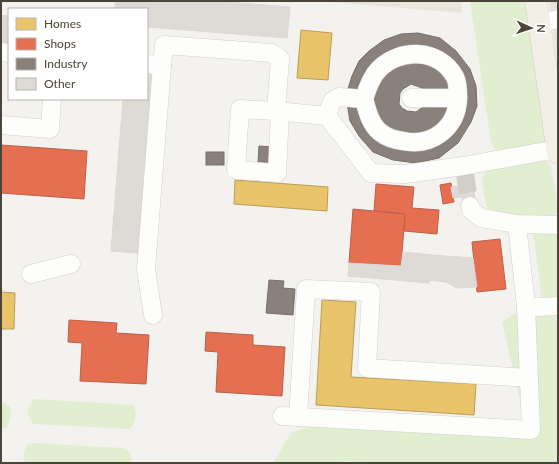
<svg xmlns="http://www.w3.org/2000/svg" width="559" height="464" viewBox="0 0 559 464" font-family="Lato,sans-serif">
<rect width="100%" height="100%" fill="#f4f2ee"/>
<!-- industrial -->
<polygon fill="#e6e2de" points="549,1 558,1 558,64"/>
<!-- education -->
<polygon fill="#eae5da" points="317,1 461,1 462,13"/>
<!-- green -->
<g fill="#e1eecf">
<polygon points="470,1 527,1 546,136 545,143 505,152 495,149 491,142"/>
<path d="M541 160 548 162 551 167C552 176 559 204 557 212 556 216 551 218 547 220L488 211 482 183 483 176 487 171Z"/>
<polygon points="533,232 553,232 558,235 558,300 542,301"/>
<polygon points="558,313 558,463 384,463 347,461 337,463 273,463 291,433 339,416 525,422 502,322 512,315"/>
<path d="M34 399 133 405C138 414 136 420 130 429L33 424C26 413 26 409 34 399Z"/>
<polygon points="1,403 5,403 11,408 10,420 7,428 1,428"/>
<path d="M34 443 123 448 131 453V463H25C22 456 24 450 28 444Z"/>
</g>
<!-- homes -->
<g fill="#e9c46a" stroke="#ba9e5b">
<polygon points="301,30 332,33 328,80 297,78"/>
<polygon points="235,180 328,187 327,211 234,204"/>
<polygon points="1,292 15,293 14,329 1,329"/>
<polygon points="322,300 356,302 351,377 476,384 474,415 316,405"/>
</g>
<!-- shops -->
<g fill="#e76f51" stroke="#b8624a">
<polygon points="1,145 87,151 84,199 1,193"/>
<polygon points="451,183 454,202 443,204 440,185"/>
<polygon points="376,184 414,187 412,208 439,210 437,234 404,231 405,214 374,211"/>
<polygon points="353,209 405,214 401,266 349,263"/>
<polygon points="500,239 506,289 477,292 472,242"/>
<polygon points="69,320 117,323 116,333 149,335 146,384 80,381 82,343 68,342"/>
<polygon points="206,332 253,335 253,345 285,347 282,396 216,392 218,352 205,351"/>
</g>
<!-- industry -->
<g fill="#8a817c" stroke="#776f68">
<polygon points="418,33 440,38 456,51 470,69 476,86 477,106 471,122 458,143 439,158 416,163 393,160 373,152 359,136 350,121 347,103 360,103 395,148 459,121 448,59 434,51 416,45 404,46 390,50 378,59 359,93 347,92 352,76 359,61 369,51 384,40 401,34"/>
<polygon points="420,61 433,65 444,73 452,93 426,93 422,88 411,84 403,89 400,93 399,104 402,108 407,111 416,112 423,107 453,104 435,130 418,136 390,130 375,115 373,102 374,89 393,66"/>
<polygon points="259,146 273,147 272,163 258,162"/>
<rect x="206" y="152" width="18" height="13"/>
<polygon points="269,280 284,281 283,288 295,289 293,315 266,313"/>
</g>
<!-- building -->
<g fill="#dedbd6" stroke="#dcd9d4">
<polygon points="115,1 215,1 290,7 287,38 147,27 147,9 115,9"/>
<polygon points="1,15 9,16 9,45 1,44"/>
<polygon points="147,75 152,75 138,253 111,251 123,99 147,99"/>
<polygon points="471,174 476,205 464,207 462,197 453,198 451,187 461,186 459,176"/>
<polygon points="403,252 432,255 429,283 348,276 349,263 401,266"/>
<polygon points="432,255 473,258 477,287 457,288 446,282 429,280"/>
</g>
<g fill="none" stroke-linecap="round" stroke-linejoin="round">
<!-- minor-tunnel -->
<polyline stroke="#d2cfca" stroke-width="18" stroke-dasharray="18 9" stroke-linecap="butt" points="465,175 470,206"/>
<defs>
<g id="minor">
<polyline points="539,23 558,19"/>
<polyline points="1,52 9,53"/>
<polyline points="147,64 162,65 164,45 272,53 280,59 276,111 327,116 371,173 405,174 463,166 557,149"/>
<path d="M364 99C367 89 371 77 379 69 400 48 439 48 455 77 458 83 458 91 458 98"/>
<polyline points="276,111 240,109 236,170 277,173 280,112"/>
<path d="M327 116 332 101 339 97 364 99C367 110 370 124 380 132 386 137 395 140 403 141 432 147 457 128 458 98H411"/>
<polyline points="1,125 50,129 52,99"/>
<polyline points="470,206 471,210 481,218 517,224 558,225"/>
<polyline points="31,274 71,264"/>
<polyline points="526,306 539,307 558,306"/>
<polyline points="153,315 146,269 162,65"/>
<polyline points="282,416 531,430 526,306 517,224"/>
<polyline points="298,417 306,289 371,292 367,368 529,378"/>
</g>
<polyline id="major" points="536,1 558,153"/>
</defs>
<!-- minor casing -->
<use href="#minor" stroke="#d2d0cb" stroke-width="19"/>
<!-- major casing -->
<use href="#major" stroke="#d6cebb" stroke-width="23"/>
<!-- minor -->
<use href="#minor" stroke="#fdfdfc" stroke-width="18"/>
<!-- major -->
<use href="#major" stroke="#f2efe6" stroke-width="22"/>
</g>
<!-- border -->
<rect width="559" height="464" fill="none" stroke="#4b4439" stroke-width="4"/>
<!-- legend -->
<rect x="8" y="8" width="140" height="92" fill="#ffffff" stroke="#b7b4b0"/>
<rect x="16" y="18" width="20" height="12" fill="#e9c46a" stroke="#b7b4b0"/>
<text x="44" y="28" font-size="12" fill="#4b4439">Homes</text>
<rect x="16" y="38" width="20" height="12" fill="#e76f51" stroke="#b7b4b0"/>
<text x="44" y="48" font-size="12" fill="#4b4439">Shops</text>
<rect x="16" y="58" width="20" height="12" fill="#8a817c" stroke="#b7b4b0"/>
<text x="44" y="68" font-size="12" fill="#4b4439">Industry</text>
<rect x="16" y="78" width="20" height="12" fill="#dedbd6" stroke="#b7b4b0"/>
<text x="44" y="88" font-size="12" fill="#4b4439">Other</text>
<!-- north arrow -->
<g transform="translate(531 28) rotate(93)" stroke="#ffffff" stroke-width="3" paint-order="stroke">
<path d="M0-3L7 15L0 10L-7 15Z" fill="#4b4439"/>
<text y="-6" font-size="11" font-weight="bold" text-anchor="middle" fill="#4b4439">N</text>
</g>
</svg>
